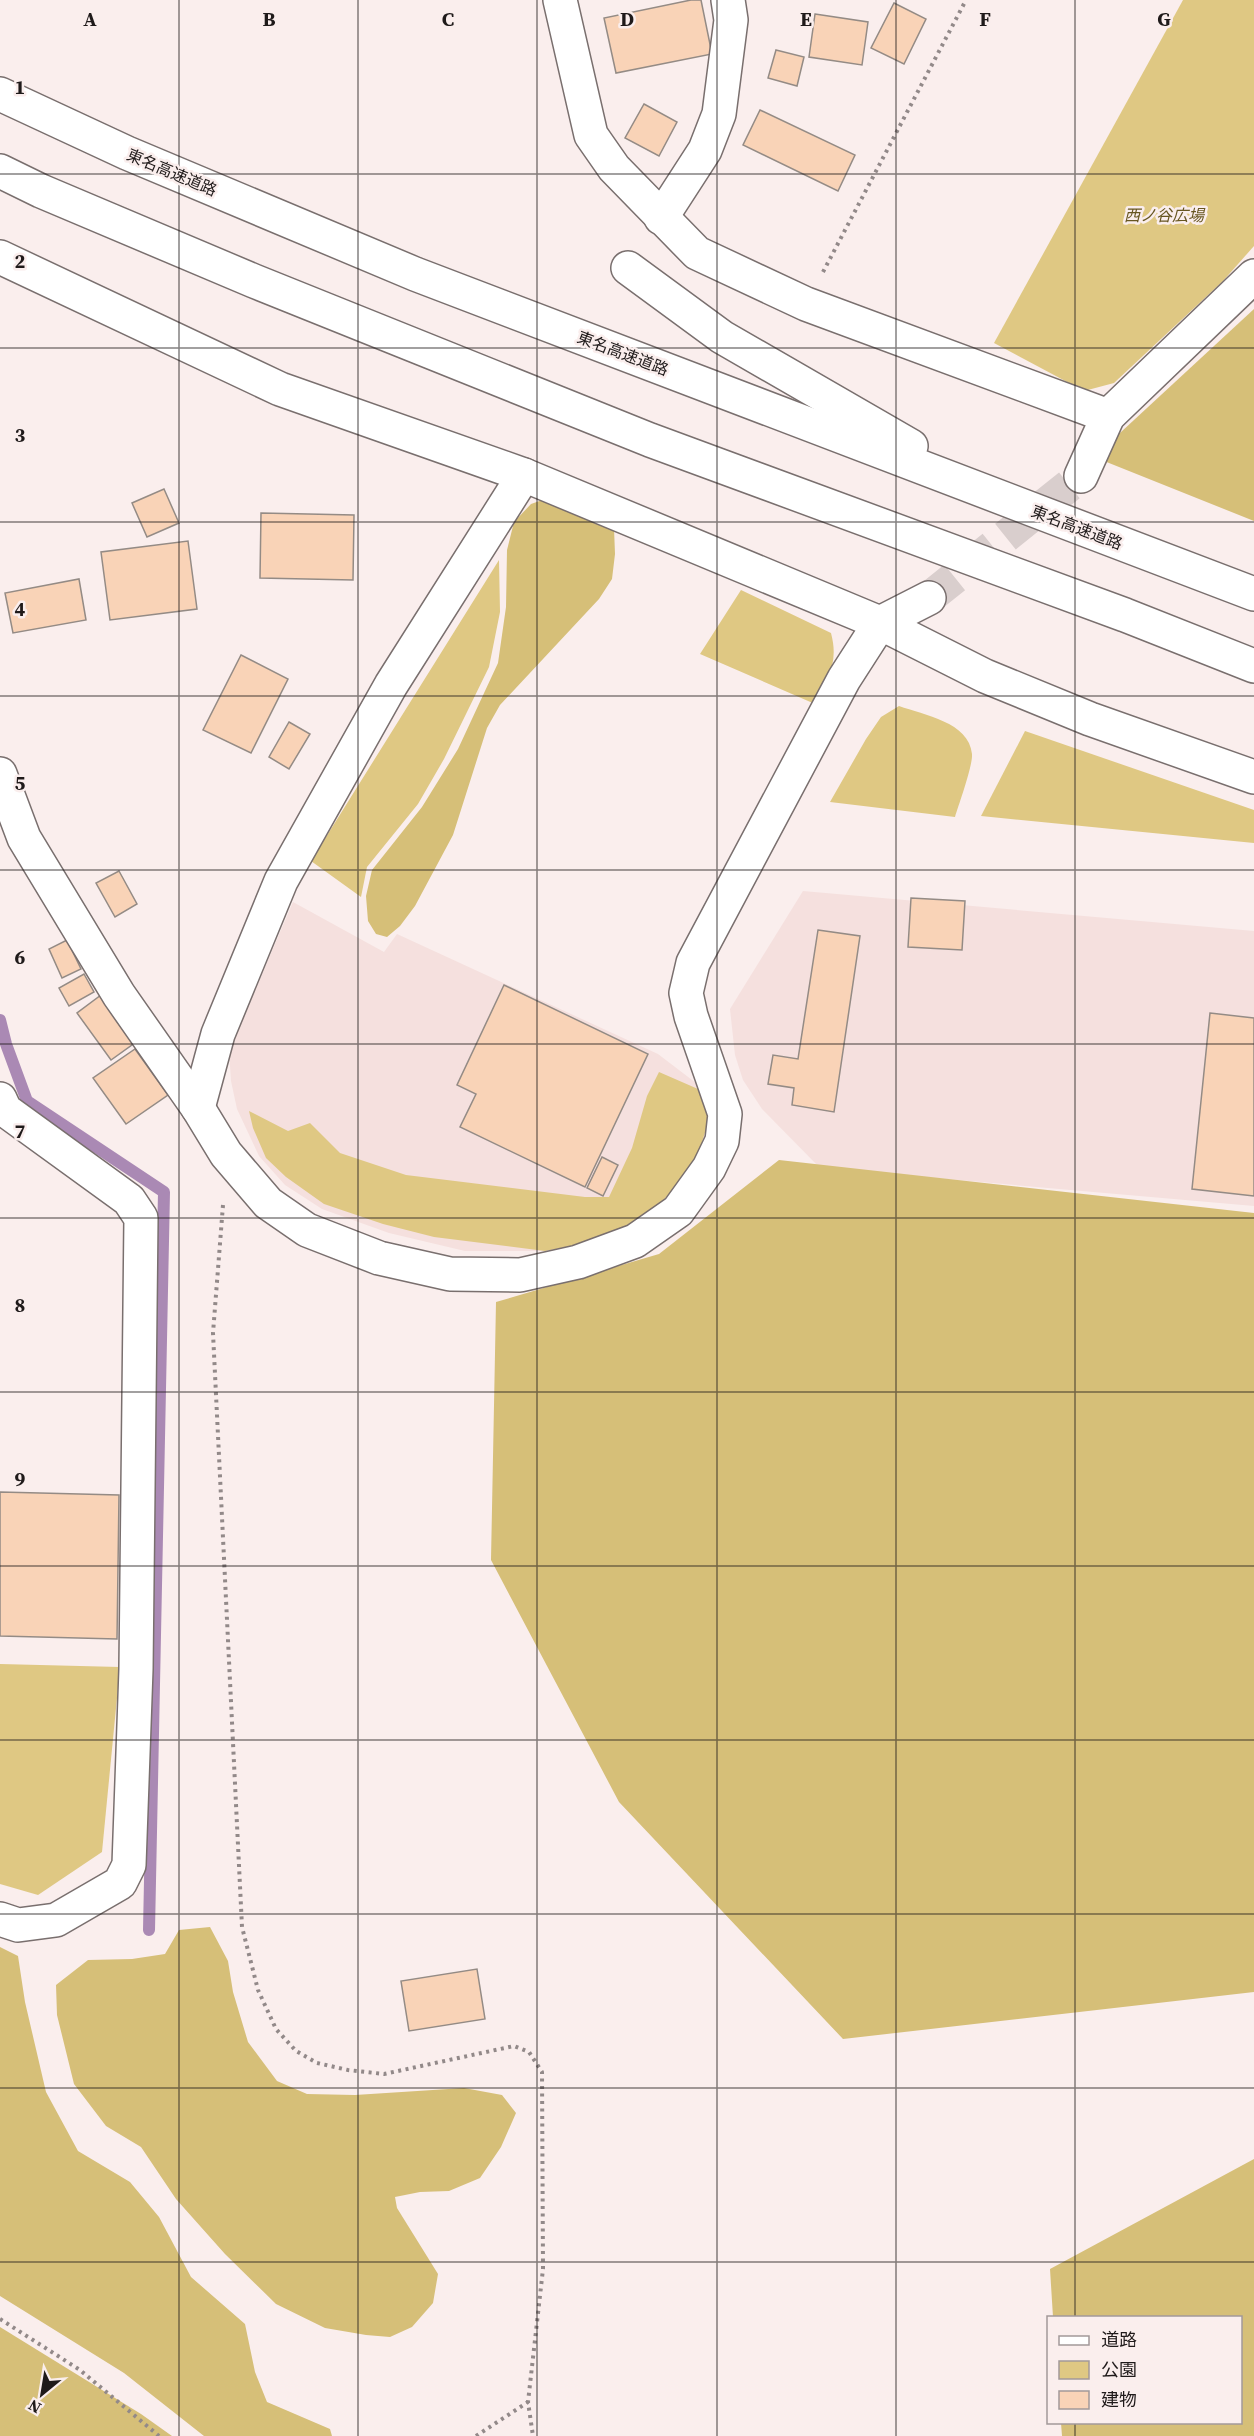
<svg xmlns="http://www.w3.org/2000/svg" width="1254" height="2436" viewBox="0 0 1254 2436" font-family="'Source Serif 4','Noto Sans JP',serif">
<rect width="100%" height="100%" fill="#faeeed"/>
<!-- built -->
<g fill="#f5e0de">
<polygon points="803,891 1254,931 1254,1206 820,1168 762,1109 743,1080 735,1055 730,1009"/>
<polygon points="293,902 384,952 397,934 658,1054 696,1083 708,1115 708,1136 701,1156 662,1205 592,1243 543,1251 465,1251 389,1233 322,1209 285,1185 259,1156 237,1109 231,1081 229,1051"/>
</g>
<!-- green -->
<g fill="#dfc883">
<polygon points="1183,0 1254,0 1254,246 1223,281 1114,383 1084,391 994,343"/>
<polygon points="499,560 500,612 489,667 444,759 418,804 367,867 361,897 311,861"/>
<path d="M741 590 831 633C839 663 828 678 815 704L700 654Z"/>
<path d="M899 706C924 715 969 722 972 754 973 765 959 804 955 817L830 802 866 739 881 717Z"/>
<polygon points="1025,731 1254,810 1254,843 981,816"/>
<polygon points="659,1072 698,1089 709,1120 695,1164 672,1191 645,1219 591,1242 545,1251 434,1237 383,1224 324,1204 286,1177 266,1158 253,1128 249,1111 288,1131 310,1123 340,1153 406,1175 585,1197 609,1197 632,1148 647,1096"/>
<polygon points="0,1664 120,1667 102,1852 38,1895 0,1884"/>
</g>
<!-- forest -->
<g fill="#d6bf78">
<polygon points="1254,309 1254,521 1094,457"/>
<polygon points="548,498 614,528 615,554 612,579 599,599 500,705 487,728 453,835 415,906 400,926 387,937 376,934 368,921 366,896 372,870 422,807 458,749 498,663 506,607 507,550 514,522 531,504"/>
<polygon points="779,1160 1254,1213 1254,1992 843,2039 619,1802 491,1560 496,1302 659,1254"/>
<polygon points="210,1927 228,1961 233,1992 248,2042 277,2081 307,2094 355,2095 464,2088 502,2095 516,2113 501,2147 480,2178 449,2191 420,2192 395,2197 397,2208 438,2274 433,2303 412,2327 390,2337 366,2335 325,2328 276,2304 225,2254 176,2199 141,2147 106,2126 74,2084 57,2015 56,1985 88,1960 132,1959 165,1954 179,1930"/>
<polygon points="0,1947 18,1956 25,2002 46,2092 78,2151 130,2182 159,2217 191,2277 245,2324 255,2372 267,2402 330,2429 332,2436 204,2436 124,2373 0,2296"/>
<polygon points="1254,2159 1254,2436 1062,2436 1061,2423 1240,2422 1240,2318 1053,2317 1050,2269"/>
<polygon points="0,2327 141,2414 172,2436 0,2436"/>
</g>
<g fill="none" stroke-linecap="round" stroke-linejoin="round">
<!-- stream -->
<polyline stroke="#aa89b4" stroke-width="12" points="0,1020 6,1044 27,1101 164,1192 149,1930"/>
</g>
<!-- building -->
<g fill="#f9d3b7" stroke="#948b85" stroke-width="1.5">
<polygon points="691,0 701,0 712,54 616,73 604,18"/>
<polygon points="894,3 926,19 904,64 871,48"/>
<polygon points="815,14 868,22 862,65 809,57"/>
<polygon points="776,50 804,57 797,86 768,78"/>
<polygon points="644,104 677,122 659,156 625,138"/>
<polygon points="760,110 855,155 838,191 743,145"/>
<polygon points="164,489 179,523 147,537 132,503"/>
<polygon points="261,513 354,515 353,580 260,578"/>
<polygon points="188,541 197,609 110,620 101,552"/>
<polygon points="79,579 86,620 13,633 5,593"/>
<polygon points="241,655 288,679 251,753 203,730"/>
<polygon points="289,722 310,734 289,769 269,757"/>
<polygon points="119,871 137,904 115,917 96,883"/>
<polygon points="911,898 965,901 962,950 908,947"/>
<polygon points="818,930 860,936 834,1112 792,1105 794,1088 768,1084 773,1055 798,1059"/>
<polygon points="67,940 81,969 62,978 49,949"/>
<polygon points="84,974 94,992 69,1006 59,988"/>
<polygon points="504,985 648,1054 585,1187 460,1127 476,1094 457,1085"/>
<polygon points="101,995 136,1042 111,1060 77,1013"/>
<polygon points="1210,1013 1254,1018 1254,1196 1192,1189"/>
<polygon points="135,1049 168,1095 126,1124 93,1078"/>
<polygon points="602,1157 618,1165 603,1196 587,1188"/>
<polygon points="0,1492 119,1495 117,1639 0,1636"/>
<polygon points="477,1969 485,2019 409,2031 401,1981"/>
</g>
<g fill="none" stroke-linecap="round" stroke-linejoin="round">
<!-- street-tunnel -->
<polyline stroke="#d9cecd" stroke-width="33" stroke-dasharray="33 16" stroke-linecap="butt" points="929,598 1081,476"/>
<defs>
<g id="street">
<polyline points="560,0 591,135 614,168 697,253 806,304 1108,416"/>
<polyline points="661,218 705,150 719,114 731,20 728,0"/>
<polyline points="0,257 280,389 524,475 880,623 985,676 1090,719 1254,777"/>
<polyline points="1081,476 1108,416 1254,276"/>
<polyline points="0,774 24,838 119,995 198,1108 226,1154 268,1203 307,1230 379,1258 450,1274 520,1275 578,1262 635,1241 678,1211 709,1168 722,1141 725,1114 691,1016 686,993 693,963 844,679 880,623 929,598"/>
<polyline points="0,1099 5,1110 129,1200 141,1218 136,1669 129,1865 120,1883 56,1920 18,1925 0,1919"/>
<polyline points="198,1108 218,1034 281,881 391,685 524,475"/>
</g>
<g id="highway">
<polyline points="0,94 127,153 415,274 1254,594"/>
<polyline points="0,171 41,191 254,281 650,440 1125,615 1254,666"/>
<polyline points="628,268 722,337 911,446"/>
</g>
</defs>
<!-- street casing -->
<use href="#street" stroke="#796f6e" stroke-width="36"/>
<!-- highway casing -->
<use href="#highway" stroke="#796f6e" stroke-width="36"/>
<!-- path -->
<g stroke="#928989" stroke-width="4" stroke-dasharray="3 4.5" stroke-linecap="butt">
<polyline points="823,272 966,0"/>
<polyline points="223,1205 213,1333 242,1927 258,1990 276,2029 296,2051 317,2063 348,2070 384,2074 514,2046 529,2052 542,2072 543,2269 528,2402 533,2436"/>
<polyline points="0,2319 80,2370 159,2436"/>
<polyline points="476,2436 528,2402"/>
</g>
<!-- street -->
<use href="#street" stroke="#fff" stroke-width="33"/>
<!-- highway -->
<use href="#highway" stroke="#fff" stroke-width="33"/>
</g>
<!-- grid -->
<path fill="none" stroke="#1f1a1a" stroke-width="1.5" stroke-opacity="0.55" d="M179 0V2436M358 0V2436M537 0V2436M717 0V2436M896 0V2436M1075 0V2318M0 174H1254M0 348H1254M0 522H1254M0 696H1254M0 870H1254M0 1044H1254M0 1218H1254M0 1392H1254M0 1566H1254M0 1740H1254M0 1914H1254M0 2088H1254M0 2262H1254M1075 2422V2436"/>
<g text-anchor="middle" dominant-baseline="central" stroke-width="5" stroke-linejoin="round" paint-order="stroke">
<!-- street labels -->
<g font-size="16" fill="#1f1a1a" stroke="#faeeed">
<text transform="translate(172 172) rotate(23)">東名高速道路</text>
<text transform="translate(623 353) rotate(21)">東名高速道路</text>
<text transform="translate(1077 527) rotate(21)">東名高速道路</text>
</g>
<!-- park labels -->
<g font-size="16" font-style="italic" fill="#675621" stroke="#faeeed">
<text x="1164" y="215">西ノ谷広場</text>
</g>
</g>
<g font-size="20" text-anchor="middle" font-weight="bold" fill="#1f1a1a" stroke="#faeeed" stroke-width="5" stroke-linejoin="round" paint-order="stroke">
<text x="90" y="26">A</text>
<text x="269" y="26">B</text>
<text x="448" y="26">C</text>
<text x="627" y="26">D</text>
<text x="806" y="26">E</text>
<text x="985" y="26">F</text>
<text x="1164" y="26">G</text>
<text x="20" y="94">1</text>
<text x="20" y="268">2</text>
<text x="20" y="442">3</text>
<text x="20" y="616">4</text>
<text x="20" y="790">5</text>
<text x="20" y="964">6</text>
<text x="20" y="1138">7</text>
<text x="20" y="1312">8</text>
<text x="20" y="1486">9</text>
</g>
<!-- legend -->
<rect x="1047" y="2316" width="195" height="108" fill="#faeeed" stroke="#a29999" stroke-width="1.5"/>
<rect x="1059" y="2336" width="30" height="9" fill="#ffffff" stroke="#a29999" stroke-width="1.5"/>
<text x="1101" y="2346" font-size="18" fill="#1f1a1a">道路</text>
<rect x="1059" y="2361" width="30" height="18" fill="#dfc883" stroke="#a29999" stroke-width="1.5"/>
<text x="1101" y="2376" font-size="18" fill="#1f1a1a">公園</text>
<rect x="1059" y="2391" width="30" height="18" fill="#f9d3b7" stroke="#a29999" stroke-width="1.5"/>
<text x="1101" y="2406" font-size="18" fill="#1f1a1a">建物</text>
<!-- north arrow -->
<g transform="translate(42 2394) rotate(210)" stroke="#faeeed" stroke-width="4.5" paint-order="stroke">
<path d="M0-4.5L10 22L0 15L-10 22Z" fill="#1f1a1a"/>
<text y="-9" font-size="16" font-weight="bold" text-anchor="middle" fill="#1f1a1a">N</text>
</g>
</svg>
